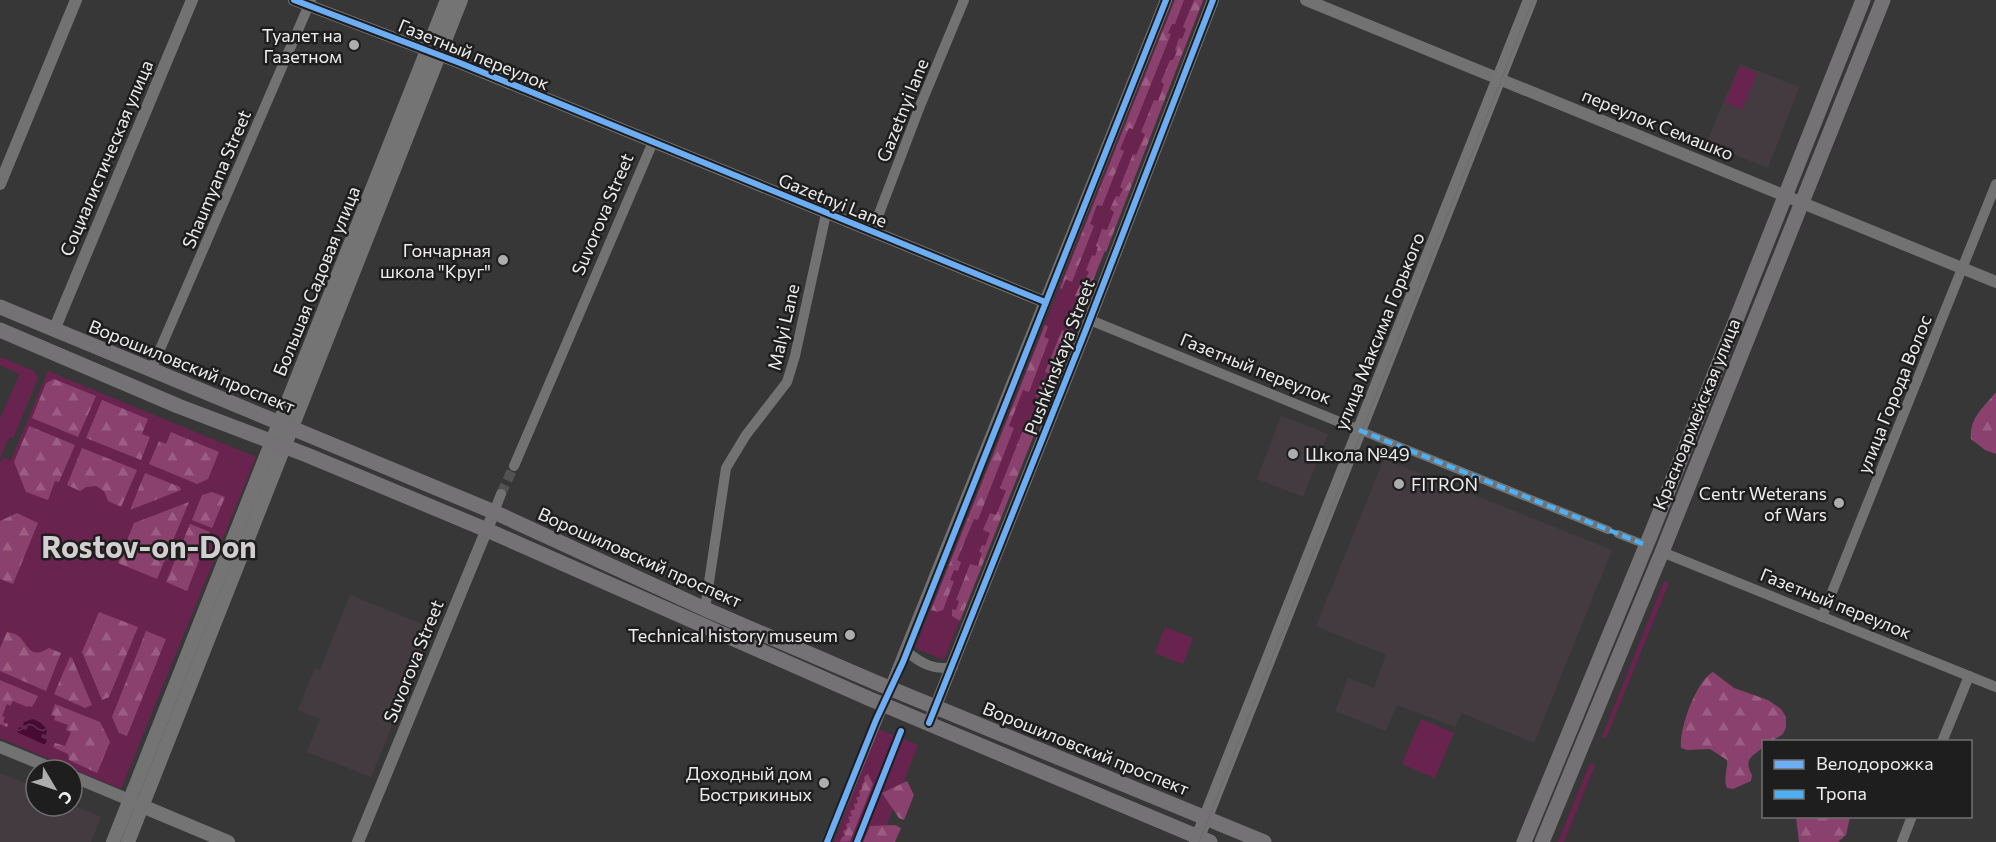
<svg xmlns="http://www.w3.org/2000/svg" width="1996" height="842" viewBox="0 0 1996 842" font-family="Commissioner,sans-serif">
<defs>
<pattern id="forest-firs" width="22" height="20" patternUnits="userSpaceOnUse" patternTransform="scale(1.5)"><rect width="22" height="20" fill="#8a416d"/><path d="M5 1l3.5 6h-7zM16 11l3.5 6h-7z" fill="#9b5d82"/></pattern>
<pattern id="water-waves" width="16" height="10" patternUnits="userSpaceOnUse" patternTransform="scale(1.5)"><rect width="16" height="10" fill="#450b32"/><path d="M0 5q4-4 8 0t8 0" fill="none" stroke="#602f50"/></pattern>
</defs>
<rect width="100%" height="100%" fill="#383738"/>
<!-- built -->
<g fill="#443b40">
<polygon points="1740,64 1799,87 1768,168 1706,143"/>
<polygon points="1281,416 1328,434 1303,497 1257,479"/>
<polygon points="1384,459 1612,550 1534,743 1462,713 1455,727 1397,705 1386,731 1335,711 1348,678 1374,688 1386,655 1316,626"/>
<polygon points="350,595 432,628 371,777 307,752 320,719 298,710 315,668 320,670"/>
<polygon points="0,773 36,788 36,806 72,805 101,817 91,842 0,842"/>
</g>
<!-- green -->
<g fill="#69234f">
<polygon points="1174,0 1204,0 944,660 915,648"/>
<polygon points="1740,66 1757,73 1742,110 1725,102"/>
<polygon points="0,357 34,371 38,378 14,437 9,438 0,458 0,418 20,374 0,365"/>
<polygon points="48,371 256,457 121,789 0,738 0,463 2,457 11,460"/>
<polygon points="1664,581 1669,583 1606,738 1602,737"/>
<polygon points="1165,627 1193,638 1183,664 1155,653"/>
<polygon points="1421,719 1454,733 1435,778 1402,764"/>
<polygon points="878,729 918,745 880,842 834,842"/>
<polygon points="1590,763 1595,765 1564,842 1558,842"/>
</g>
<!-- forest -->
<g fill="url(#forest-firs)">
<polygon points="1175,0 1184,0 1175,24 1172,24 1168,33 1171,34 1133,129 1129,128 1120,149 1124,151 1102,206 1097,205 1090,224 1094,226 1072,282 1066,279 1062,289 1060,288"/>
<polygon points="1194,0 1203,0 1106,252 1105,251 1085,299 1075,296 1082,280 1085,280 1089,272 1086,270 1092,255 1095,256 1098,247 1096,246 1102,229 1107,230 1114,212 1110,209 1116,196 1119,197 1123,189 1120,187 1133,154 1136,155 1145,134 1141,132 1154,100 1158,101 1164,84 1161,82 1170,60 1173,60 1177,51 1175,50 1179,38 1182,39 1186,29 1183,27"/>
<polygon points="1045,325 1048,327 1044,337 1049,339 1029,392 1023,390 1009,426 1014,428 978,520 974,519 957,560 961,562 958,571 954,570 950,580 954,581 943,610 937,612 931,610"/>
<polygon points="1062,330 1070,333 1046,399 1048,400 960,621 952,616 952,609 956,610 959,601 956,600 970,564 978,566 982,553 979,552 982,545 985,546 990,533 983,530 990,513 996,515 1006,491 1000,488 1023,430 1031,432 1035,419 1032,417 1035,410 1039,411 1043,400 1036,396 1041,382 1045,383 1048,373 1045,372"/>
<polygon points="54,379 96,396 78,437 32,418 46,383"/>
<path d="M1996 392V454L1985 450 1971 439C1969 418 1984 407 1996 392Z"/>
<polygon points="102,400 148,419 142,434 150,437 141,460 86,438"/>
<polygon points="29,426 75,445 59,482 55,481 48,500 26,492 14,462"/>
<polygon points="171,432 219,452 208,479 197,484 149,464 159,441 166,444"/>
<polygon points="82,448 137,470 121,507 108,501 104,491 96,486 86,487 80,491 67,485"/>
<polygon points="145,473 180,487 181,490 130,510"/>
<polygon points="212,492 225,497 212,528 192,520 202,495"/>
<polygon points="189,502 157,579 118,563 134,523"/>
<polygon points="17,513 38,523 13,584 0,579 0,521"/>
<polygon points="190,524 210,532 187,591 166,582"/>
<polygon points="99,612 138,627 109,697 102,700 82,652"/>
<polygon points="146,631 166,639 127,736 119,733 112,717"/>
<path d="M7 632C11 633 14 633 17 635 28 642 28 661 49 648L61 653 46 691 0 671V648Z"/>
<polygon points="70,657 72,658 92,705 85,708 54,694"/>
<path d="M1713 672 1734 688 1768 700 1781 709 1786 717V727L1783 734 1772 741 1764 742 1763 747C1752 757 1743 759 1752 775L1751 781 1733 789 1727 788C1723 779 1728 769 1727 760L1710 749 1687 750 1681 748C1679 729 1696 681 1713 672Z"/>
<polygon points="0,680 38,696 32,707 28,706 27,707 13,701 10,706 7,704 2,716 5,717 3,722 8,724 7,727 0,724"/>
<polygon points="55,704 100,722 110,742 97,773 69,760 68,754 53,747 55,743 65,746 71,732 66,730 68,725 54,720 55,716 51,715"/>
<polygon points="868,774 873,784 850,841 840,842 842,837 845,836 843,831 847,829 846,824 850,822 848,817 852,816 850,811 855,809 854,804 858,803 856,798 860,796 859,791 862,789 862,784 865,781 864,777"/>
<polygon points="907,781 914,795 904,820 899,818 882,793"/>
<polygon points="1796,817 1796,816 1850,817 1846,835 1838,842 1799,842"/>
<polygon points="895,825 901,828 895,842 863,842 870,826"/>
</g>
<!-- water -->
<polygon fill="url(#water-waves)" points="33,719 41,723 47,729 46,735 42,734 41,737 47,740 45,745 17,732 19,727 26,730 28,727 23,725 24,722"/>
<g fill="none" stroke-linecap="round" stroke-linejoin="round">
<!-- minor-tunnel -->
<polyline stroke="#535253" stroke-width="10" stroke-dasharray="10 5" stroke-linecap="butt" points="501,494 514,466"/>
<!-- pedestrian -->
<g stroke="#737272" stroke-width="8">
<polyline points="1359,430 1608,530"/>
<polyline points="1618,534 1646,545"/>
</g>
<!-- minor -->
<g stroke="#737272" stroke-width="10">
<polyline points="872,232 920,106 964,0"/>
<polyline points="1090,320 1359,430"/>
<polyline points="151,370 311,0"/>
<polyline points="514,466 653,142"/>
<polyline points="494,512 501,494"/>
<polyline points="1662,552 1996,687"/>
<polyline points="705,609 726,468 746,435 787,382 795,356 826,214"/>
<polyline points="1822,617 1996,184"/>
<path d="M907 652C921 663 934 671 953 667"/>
<polyline points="1942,742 1969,676"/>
<polyline points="827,842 890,689"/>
<polyline points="1902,842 1912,816"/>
</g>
<!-- tertiary -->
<g stroke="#737272" stroke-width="12">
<polyline points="294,0 460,63 1045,302"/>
<polyline points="1306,0 1996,282"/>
<polyline points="0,184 76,0"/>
<polyline points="54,330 192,0"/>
<polyline points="890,689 1166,0"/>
<polyline points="929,723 1085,332 1213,0"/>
<polyline points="0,747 56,770"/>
<polyline points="72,776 139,804"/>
<polyline points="358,842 494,512"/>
</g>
<!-- secondary -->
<g stroke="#747474" stroke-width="14">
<polyline points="142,806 228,842"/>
<polyline points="113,842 447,0"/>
<polyline points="128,842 461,0"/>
<polyline points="1196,842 1530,0"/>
</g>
<!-- primary -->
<g stroke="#747274" stroke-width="15">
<polyline points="0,307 494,512 705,609 877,683 1264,842"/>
<polyline points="0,330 178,406 307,455 487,530 870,699 1210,842"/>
<polyline points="1524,842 1651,534 1863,0"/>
<polyline points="1542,842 1662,552 1883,0"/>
</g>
<!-- tram -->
<polyline stroke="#6f6e6e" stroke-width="1.5" points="1199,842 1533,0"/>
<!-- quiet -->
<polyline stroke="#4cb0f7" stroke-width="4.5" stroke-dasharray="9 4.5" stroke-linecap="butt" points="1359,430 1646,545"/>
<defs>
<g id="cycleway">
<polyline points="294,0 460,63 1045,302"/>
<polyline points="929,723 1085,332 1213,0"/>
<polyline points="827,842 876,720 903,662 1166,0"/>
<polyline points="857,842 901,731"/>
</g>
</defs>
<!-- cycleway casing -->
<use href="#cycleway" stroke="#1f1e1f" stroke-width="10"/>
<!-- cycleway -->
<use href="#cycleway" stroke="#6dadf4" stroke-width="6"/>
</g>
<!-- markers -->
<g fill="#aeadae" stroke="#1f1e1f" stroke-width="2">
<circle cx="354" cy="45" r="6"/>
<circle cx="503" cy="260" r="6"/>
<circle cx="1293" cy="454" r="6"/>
<circle cx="1399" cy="484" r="6"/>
<circle cx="1839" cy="503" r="6"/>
<circle cx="850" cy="635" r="6"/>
<circle cx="824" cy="783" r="6"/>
</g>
<g text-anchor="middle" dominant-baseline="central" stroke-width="5" stroke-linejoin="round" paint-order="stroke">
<!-- poi labels -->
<g font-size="18" fill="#eeeced" stroke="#1f1e1f" text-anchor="end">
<text x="342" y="35">Туалет на<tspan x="342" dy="21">Газетном</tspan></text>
<text x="491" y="250">Гончарная<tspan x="491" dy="21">школа "Круг"</tspan></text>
<text x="1305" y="454" text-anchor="start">Школа №49</text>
<text x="1411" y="484" text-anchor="start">FITRON</text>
<text x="1827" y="493">Centr Weterans<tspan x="1827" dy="21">of Wars</tspan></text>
<text x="838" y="635">Technical history museum</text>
<text x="812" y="773">Доходный дом<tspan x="812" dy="21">Бострикиных</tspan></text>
</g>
<!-- street labels -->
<g font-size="18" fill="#eeeced" stroke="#1f1e1f">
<text transform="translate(474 54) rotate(22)">Газетный переулок</text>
<text transform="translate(902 110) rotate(-68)">Gazetnyi lane</text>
<text transform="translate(1658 124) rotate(22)">переулок Семашко</text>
<text transform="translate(106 158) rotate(-67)">Социалистическая улица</text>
<text transform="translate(216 179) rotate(-67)">Shaumyana Street</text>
<text transform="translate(833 200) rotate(22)">Gazetnyi Lane</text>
<text transform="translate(602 214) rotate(-67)">Suvorova Street</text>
<text transform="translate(316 281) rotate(-68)">Большая Садовая улица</text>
<text transform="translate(783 327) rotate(-77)">Malyi Lane</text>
<text transform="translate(1379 331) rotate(-68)">улица Максима Горького</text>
<text transform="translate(1059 357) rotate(-69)">Pushkinskaya Street</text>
<text transform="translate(192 366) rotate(22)">Ворошиловский проспект</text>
<text transform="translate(1256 368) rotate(22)">Газетный переулок</text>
<text transform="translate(1894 394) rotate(-68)">улица Города Волос</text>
<text transform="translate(1696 414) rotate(-68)">Красноармейская улица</text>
<text transform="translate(640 557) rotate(24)">Ворошиловский проспект</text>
<text transform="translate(1836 603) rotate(22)">Газетный переулок</text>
<text transform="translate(413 661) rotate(-68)">Suvorova Street</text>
<text transform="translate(1086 748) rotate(22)">Ворошиловский проспект</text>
</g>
<!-- town labels -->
<g font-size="30" font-weight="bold" fill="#d3cfd1" stroke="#1f1e1f">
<text x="149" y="545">Rostov-on-Don</text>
</g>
</g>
<!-- legend -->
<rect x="1762" y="740" width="210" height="78" fill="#1f1e1f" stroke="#727071" stroke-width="1.5"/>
<rect x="1774" y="760" width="30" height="9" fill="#6dadf4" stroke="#727071" stroke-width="1.5"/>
<text x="1816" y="770" font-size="18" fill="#eeeced">Велодорожка</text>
<rect x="1774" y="790" width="30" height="9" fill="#4cb0f7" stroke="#727071" stroke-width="1.5"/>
<text x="1816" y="800" font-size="18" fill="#eeeced">Тропа</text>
<!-- north arrow -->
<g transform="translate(54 788) rotate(129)"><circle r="28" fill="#1f1e1f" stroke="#727071" stroke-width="1.5"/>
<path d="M0-4.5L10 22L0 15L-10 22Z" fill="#aeadae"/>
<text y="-9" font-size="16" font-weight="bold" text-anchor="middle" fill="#eeeced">С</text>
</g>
</svg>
